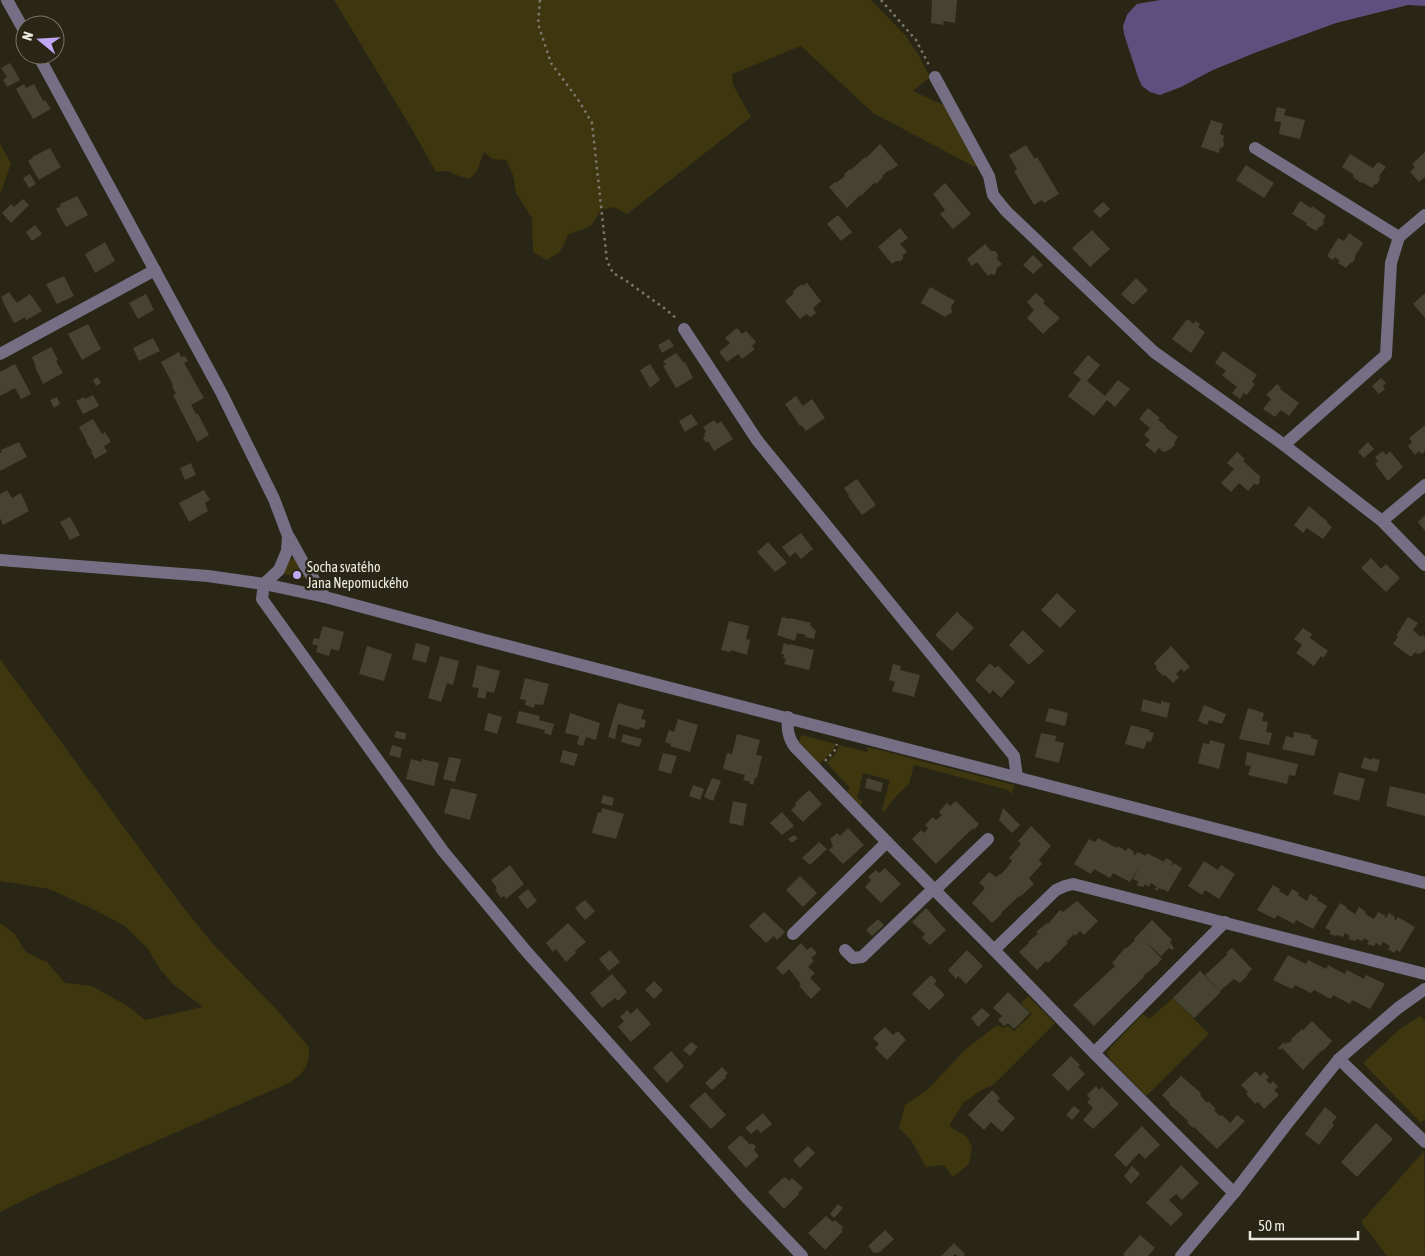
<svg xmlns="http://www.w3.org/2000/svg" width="1425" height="1256" viewBox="0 0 1425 1256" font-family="'Asap Condensed',sans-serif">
<rect width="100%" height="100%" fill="#2a2616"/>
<!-- green -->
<g fill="#3e360f">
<polygon points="334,0 871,0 905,35 918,54 930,77 913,91 959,112 987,166 973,166 873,113 801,46 732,74 733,85 751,117 627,214 614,207 601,210 591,226 568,235 560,252 547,260 533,252 532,218 516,193 513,175 506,160 492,159 484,152 477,171 469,179 459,176 448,171 436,172 413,131"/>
<polygon points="0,144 11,163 0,195"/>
<polygon points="293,558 295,559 309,579 284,574 289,561"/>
<path d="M0 659 179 902 213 944 277 1010 309 1047C309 1066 306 1070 291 1082L38 1193 0 1212V923L14 933 26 952 47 962 65 983 92 986 129 1007 145 1020 203 1007 173 984 159 968 148 949 125 926 95 910 49 889 0 881Z"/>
<polygon points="802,735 836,744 834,749 819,765 799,743 800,738"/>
<polygon points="839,745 867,752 868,747 1014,785 1012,794 1008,790 914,765 909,784 896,796 883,813 882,809 890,780 863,773 857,798 863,801 860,807 846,793 850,788 827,763 837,752"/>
<polygon points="1028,996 1055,1023 993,1085 982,1090 964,1102 949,1126 967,1137 972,1148 969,1164 953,1177 944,1165 926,1167 911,1140 899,1128 905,1105 927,1090 965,1050 997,1025 1003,1028 1008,1026 1014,1031 1032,1014 1021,1003"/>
<polygon points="1173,998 1209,1034 1146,1096 1109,1058 1107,1053 1112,1046 1143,1014 1149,1019"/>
<polygon points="1420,1016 1425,1021 1425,1119 1421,1123 1363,1063 1400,1029"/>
<polygon points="1424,1151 1425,1255 1424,1256 1387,1256 1361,1222"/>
</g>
<!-- water -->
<polygon fill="#5f4f7f" points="1160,0 1425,0 1425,6 1408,5 1336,23 1257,52 1213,70 1181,87 1160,95 1150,92 1142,86 1138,77 1124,34 1123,26 1127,15 1131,10 1137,4"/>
<!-- building -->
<g fill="#464331">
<polygon points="932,0 957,0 955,23 944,21 943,25 931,23"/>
<polygon points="10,63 20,80 7,87 3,80 7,77 1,68"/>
<polygon points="24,84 26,88 34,84 43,101 45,100 51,109 33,119 16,89"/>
<polygon points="1277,107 1286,109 1284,115 1305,120 1300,139 1279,134 1281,122 1274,121"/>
<polygon points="1211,120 1223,124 1220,134 1224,136 1223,141 1224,144 1223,147 1220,148 1219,153 1201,147"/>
<polygon points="880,144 898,165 890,171 889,170 882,176 883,177 876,184 875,182 861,196 860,195 847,208 829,187 835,182 836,183 845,176 844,174 850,169 851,170 865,157 866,158"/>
<polygon points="1026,145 1035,159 1037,157 1059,194 1044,203 1042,200 1034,205 1014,171 1017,169 1009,155"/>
<polygon points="50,148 61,167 39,180 28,161 33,158 32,157"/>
<polygon points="1425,152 1425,177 1419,182 1410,172 1415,167 1412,164"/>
<polygon points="1350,154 1373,168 1378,162 1386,167 1379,176 1380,179 1377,184 1374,185 1372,188 1362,182 1361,183 1353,177 1354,175 1342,167"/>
<polygon points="1246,165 1274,183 1264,198 1236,180"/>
<polygon points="30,174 36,184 29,188 23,178"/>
<polygon points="945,183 971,214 953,229 940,214 945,210 933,194"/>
<polygon points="77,196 88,215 66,227 56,209 61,206 60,204"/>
<polygon points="23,199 29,205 11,223 2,213 11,204 14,207"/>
<polygon points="1300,201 1311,208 1312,206 1326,216 1323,220 1324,223 1322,226 1319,227 1316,231 1306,225 1307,223 1292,214"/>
<polygon points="1103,202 1110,209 1100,218 1093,211"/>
<polygon points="838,215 852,232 841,241 827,224"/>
<polygon points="35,225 42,234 32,241 26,232"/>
<polygon points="900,228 908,238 900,244 907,252 903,255 903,259 900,261 896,261 892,264 878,247"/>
<polygon points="1092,230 1110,249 1090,267 1072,248"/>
<polygon points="1349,233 1363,243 1355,256 1355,259 1353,262 1350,263 1346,268 1338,263 1340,261 1335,257 1333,260 1327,256 1338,238 1344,241"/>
<polygon points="105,242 115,261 95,273 85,254"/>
<polygon points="985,244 991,251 995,251 998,255 997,259 1002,264 997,268 995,275 990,274 988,276 977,262 972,266 967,259"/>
<polygon points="1033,255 1043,265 1033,274 1023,265"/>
<polygon points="64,276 74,296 57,304 46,284"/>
<polygon points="1136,278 1148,290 1133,305 1121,294"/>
<polygon points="807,283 821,301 813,308 816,313 811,317 806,314 800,319 785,301 794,293 793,291 802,284 803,286"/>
<polygon points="930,287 955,301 951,307 952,313 947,315 945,317 921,303"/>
<polygon points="9,292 17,303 30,294 42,311 25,321 26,317 14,323 2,300 3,300 1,297"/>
<polygon points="1036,293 1045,301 1043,303 1060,318 1043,334 1027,318 1034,310 1027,302"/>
<polygon points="1425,293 1425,318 1413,304"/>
<polygon points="146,294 154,310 138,319 129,303"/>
<polygon points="1187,319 1194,324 1195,321 1200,324 1198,327 1205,332 1191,353 1172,339"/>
<polygon points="88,324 101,349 82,360 68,334"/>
<polygon points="737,328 742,334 746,331 756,342 752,346 755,349 742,359 738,354 727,362 719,352 730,343 725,338"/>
<polygon points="153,338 160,351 139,361 133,348"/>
<polygon points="669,339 674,346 662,353 658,345"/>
<polygon points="51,347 58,360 56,361 63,373 43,384 35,367 36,367 32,357"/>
<polygon points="1223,351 1257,375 1252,382 1255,384 1247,395 1244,393 1240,399 1232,393 1237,387 1222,375 1226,371 1215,363"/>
<polygon points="179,352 181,357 185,356 188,361 184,363 204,398 191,405 196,414 198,414 209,435 197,442 173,395 176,394 172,386 173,385 161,362"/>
<polygon points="676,353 684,363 685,362 693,378 676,388 663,366 666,364 663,361"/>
<polygon points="1088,355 1100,365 1087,381 1105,396 1118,380 1130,389 1115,407 1107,400 1094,416 1068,396 1081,379 1073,373"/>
<polygon points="15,364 31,394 21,399 15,388 0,396 0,372"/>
<polygon points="650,364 660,380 650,388 640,370"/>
<polygon points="98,377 101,383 96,386 93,380"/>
<polygon points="1381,378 1386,383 1383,386 1385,389 1379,394 1372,386"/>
<polygon points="1277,384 1281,388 1280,389 1299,403 1289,416 1281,410 1275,417 1263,409 1271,399 1266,395"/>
<polygon points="93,395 99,406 83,414 76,401 84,397 85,399"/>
<polygon points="796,396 803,406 812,399 825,418 806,431 801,425 800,426 785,404"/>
<polygon points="57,397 60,404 54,408 50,400"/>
<polygon points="1148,408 1160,418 1158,420 1166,426 1165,427 1178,437 1174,443 1175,444 1170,450 1169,449 1167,451 1163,452 1159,448 1155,453 1145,445 1150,440 1144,435 1150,428 1139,419"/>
<polygon points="691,414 698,424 685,432 679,421"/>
<polygon points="93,419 102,434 105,432 111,442 104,446 107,452 95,459 91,452 92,451 86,442 87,442 79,427"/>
<polygon points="714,420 717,424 721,421 733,439 714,451 708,441 706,443 703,438 705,436 704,434 706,432 703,427"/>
<polygon points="1425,425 1425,451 1422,454 1419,451 1415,455 1408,446 1412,442 1409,438"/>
<polygon points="19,442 27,457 0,471 0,453 2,452 1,450"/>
<polygon points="1368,442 1374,449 1364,458 1358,452"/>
<polygon points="1383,451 1386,455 1390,451 1403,467 1388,481 1375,464 1378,461 1375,457"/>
<polygon points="1237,452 1245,459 1243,461 1261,477 1259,479 1260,482 1258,485 1254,484 1248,491 1239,483 1231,492 1221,483 1234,469 1227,463"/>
<polygon points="191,463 196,475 185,480 180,468"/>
<polygon points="857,479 876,505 862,515 848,496 849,495 844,488"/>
<polygon points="7,490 12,498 21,493 29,511 3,525 0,518 0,494"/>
<polygon points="204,490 210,500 205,503 208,511 189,522 179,503"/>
<polygon points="1309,506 1328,522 1327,523 1332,527 1323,539 1307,528 1303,533 1294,525"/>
<polygon points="1425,515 1425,531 1418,522"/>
<polygon points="70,517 80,535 70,540 60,522"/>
<polygon points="801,533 813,549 801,559 795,552 790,557 782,547"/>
<polygon points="768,542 787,563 775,572 757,552"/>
<polygon points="1371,558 1381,569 1386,564 1400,578 1386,592 1361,568"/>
<polygon points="1057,593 1076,611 1060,628 1041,610"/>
<polygon points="957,612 974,628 952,651 935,635"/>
<polygon points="782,617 790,619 790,618 811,623 810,625 816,631 814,639 805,637 806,635 797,633 795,641 777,635"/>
<polygon points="1408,617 1418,623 1413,630 1421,637 1422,635 1425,637 1425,651 1424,650 1422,653 1417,654 1415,652 1411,657 1393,644 1398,637 1396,636"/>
<polygon points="729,621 749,626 746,639 750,640 747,655 731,650 731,652 721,650"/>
<polygon points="323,626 344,632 339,651 331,649 329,656 316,652 318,646 312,644 314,638 319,639"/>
<polygon points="1303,628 1312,634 1310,638 1328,651 1323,658 1321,656 1314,666 1296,653 1302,645 1294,639"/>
<polygon points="1023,630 1044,651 1029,665 1009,645"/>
<polygon points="416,643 430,647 426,663 412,659"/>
<polygon points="784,643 789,645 790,644 814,650 809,670 784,664 786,659 783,658 784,654 781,654"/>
<polygon points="367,646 392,654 384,681 359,674"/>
<polygon points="1171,646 1190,667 1184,672 1181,669 1176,674 1179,677 1173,683 1165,675 1163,676 1156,669 1157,667 1154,663"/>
<polygon points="440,656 459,661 453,685 447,683 441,702 428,698"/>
<polygon points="990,663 995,668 998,666 1015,682 1001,698 993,690 990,694 975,680"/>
<polygon points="893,664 901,666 900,670 920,675 914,697 892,691 895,682 889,680"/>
<polygon points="477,665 500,671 494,693 487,691 485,699 477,697 479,688 472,687"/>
<polygon points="525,678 549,684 543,705 535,704 534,708 525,705 526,700 520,699"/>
<polygon points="1143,699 1161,704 1161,701 1170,703 1167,718 1141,711"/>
<polygon points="618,703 644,710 641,719 646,720 644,728 640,727 639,730 618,724 615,739 608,737"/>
<polygon points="1204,705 1226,714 1222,724 1209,720 1207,725 1198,721"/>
<polygon points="1049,708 1068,713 1065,726 1045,721"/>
<polygon points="1248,708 1264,713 1262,721 1268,722 1266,732 1272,733 1269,745 1239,739"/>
<polygon points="519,711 540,716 539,720 554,724 551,735 544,733 545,730 516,723"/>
<polygon points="488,713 502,717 497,734 484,730"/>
<polygon points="570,713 600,723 596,740 586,737 583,746 577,744 579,736 565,733"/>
<polygon points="678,719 698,725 690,752 670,746 671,744 665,742 669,730 674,732"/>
<polygon points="1131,725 1150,730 1149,732 1154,733 1151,742 1147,741 1144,749 1125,744"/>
<polygon points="396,731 406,733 405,740 394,737"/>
<polygon points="1294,732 1311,735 1311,738 1318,740 1314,756 1282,749 1286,736 1293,738"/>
<polygon points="1041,733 1056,736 1055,741 1064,743 1059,763 1035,757"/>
<polygon points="623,734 642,739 639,747 621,742"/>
<polygon points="737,734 760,740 756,755 762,756 757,778 755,778 753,785 750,784 750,782 743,780 745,775 723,769 727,753 732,754"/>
<polygon points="1210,740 1225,744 1219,769 1198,763 1203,743 1209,744"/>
<polygon points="392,745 402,748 400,758 389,755"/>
<polygon points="563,750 578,754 574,766 560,762"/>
<polygon points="1247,752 1298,764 1295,776 1289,775 1287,784 1248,775 1251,766 1245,765"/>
<polygon points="663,753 677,756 671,774 658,770"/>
<polygon points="449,757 461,759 455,782 443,779"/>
<polygon points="1364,757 1372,760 1372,758 1380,760 1377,772 1361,768"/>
<polygon points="411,759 422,762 422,759 439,763 434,786 406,779"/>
<polygon points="1339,772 1365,779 1359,801 1333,794"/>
<polygon points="712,778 721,781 713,801 704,797"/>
<polygon points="867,778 883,783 881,792 865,788"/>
<polygon points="693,785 704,789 700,800 689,796"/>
<polygon points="1390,786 1425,794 1425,816 1386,806"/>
<polygon points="451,788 477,794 470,820 444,813"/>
<polygon points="809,790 822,804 803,822 791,810 796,805 795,803"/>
<polygon points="603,795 614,798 612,806 601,803"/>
<polygon points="733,801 747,804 743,826 729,823"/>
<polygon points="956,801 979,824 974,830 973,828 936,864 912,839 921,830 924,833 928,828 925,825 933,817 936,820 942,815 939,812 947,803 950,806"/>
<polygon points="602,808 624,814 616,839 592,833 598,812 601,813"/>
<polygon points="1003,808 1020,825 1012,833 999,820"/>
<polygon points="782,812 794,826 782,835 770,823"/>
<polygon points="1031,826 1051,846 1039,860 1042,864 1029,878 1034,884 1020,897 1019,896 1001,913 1002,914 992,923 972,903 985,888 979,883 989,872 996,877 999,874 1000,875 1008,867 1007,867 1012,861 1009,858 1021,844 1018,841"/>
<polygon points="848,828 864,845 843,864 829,850 833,846 830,839 837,833 840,836"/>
<polygon points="794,835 798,838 792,843 788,839"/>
<polygon points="1098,838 1117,848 1118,846 1126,851 1128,848 1134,852 1133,854 1135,855 1138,852 1146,856 1147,853 1164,862 1166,858 1173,862 1171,864 1173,865 1174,863 1182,868 1168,892 1163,889 1162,890 1159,888 1157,891 1155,889 1157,887 1151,883 1149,887 1145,884 1143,887 1136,885 1139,882 1133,879 1139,867 1130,882 1113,873 1110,878 1094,869 1091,874 1074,864 1089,839 1095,842"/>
<polygon points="819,842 827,849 810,865 802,858"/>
<polygon points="1204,861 1218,870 1221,865 1235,874 1219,899 1205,890 1202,895 1188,886"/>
<polygon points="510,865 524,884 506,899 504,896 501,898 495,890 497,888 491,880"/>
<polygon points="885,868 901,884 881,903 865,887 871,880 868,877 876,870 879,873"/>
<polygon points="800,876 817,893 803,907 786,890"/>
<polygon points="1273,885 1280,889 1279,891 1288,896 1292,889 1299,893 1298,895 1307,901 1310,894 1318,898 1317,900 1327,906 1313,929 1296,920 1294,924 1277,915 1275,919 1257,910"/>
<polygon points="528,889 537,901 527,909 518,897"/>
<polygon points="585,900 595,911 585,920 575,908"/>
<polygon points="1077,901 1098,921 1084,935 1080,931 1075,936 1074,934 1066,942 1068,943 1048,963 1046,961 1037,970 1019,952 1029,943 1028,942 1038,934 1036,932 1047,923 1048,924 1060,910 1063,912"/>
<polygon points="1340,903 1347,907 1346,908 1355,914 1359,907 1366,912 1365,914 1374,919 1378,912 1386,916 1384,917 1386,918 1389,913 1395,917 1394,919 1396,920 1398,917 1415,927 1400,952 1396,950 1394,953 1388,949 1390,946 1383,942 1380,946 1376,943 1374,946 1367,944 1369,941 1364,938 1362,941 1357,939 1355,941 1348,939 1350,936 1345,933 1343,937 1337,935 1336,936 1329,934 1331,931 1325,928"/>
<polygon points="926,908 946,930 930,945 922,938 925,934 912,922"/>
<polygon points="764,912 785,932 777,940 774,936 766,943 749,926"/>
<polygon points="878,919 884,925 872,936 866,930"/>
<polygon points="1152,920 1172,940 1170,942 1174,948 1172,950 1169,948 1161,956 1144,940 1162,959 1158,963 1159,963 1143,976 1144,977 1094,1026 1073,1005 1115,966 1112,963 1125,948 1127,948 1135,940 1134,939"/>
<polygon points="568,923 586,942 575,951 576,953 566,962 556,949 553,952 546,943"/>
<polygon points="801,943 807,950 811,947 817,953 811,958 814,961 808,967 815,973 810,978 821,989 811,999 799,986 801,984 789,969 783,975 776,968"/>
<polygon points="1232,948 1252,969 1247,974 1248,975 1240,983 1234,979 1220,991 1205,975 1228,954 1226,953"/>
<polygon points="610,950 620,962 609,971 599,959"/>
<polygon points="967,950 983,966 966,984 958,976 956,979 948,970"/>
<polygon points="1288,955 1306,964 1308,960 1326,969 1328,965 1345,974 1347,970 1364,979 1366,975 1385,984 1370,1009 1352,1000 1350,1004 1333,995 1331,999 1314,990 1311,993 1295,985 1292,989 1273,980"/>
<polygon points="1200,971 1221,992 1194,1018 1173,998"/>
<polygon points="612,974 627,992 618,1001 615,998 602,1008 590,993"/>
<polygon points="931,975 937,981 934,984 945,995 929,1010 912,994"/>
<polygon points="654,981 663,990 654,999 645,990"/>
<polygon points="1008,992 1030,1013 1014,1029 1008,1023 1004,1026 998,1020 1002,1016 993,1008"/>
<polygon points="637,1008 651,1024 631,1042 618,1027 624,1021 620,1017 627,1010 631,1014"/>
<polygon points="982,1008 990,1015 978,1027 971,1018"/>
<polygon points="1312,1021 1332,1041 1323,1051 1322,1050 1303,1070 1282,1048 1280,1050 1278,1048 1284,1042 1285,1044 1287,1042 1289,1043 1292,1040 1291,1039 1302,1029 1303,1030"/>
<polygon points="885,1027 893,1035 898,1031 906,1040 887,1060 875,1048 879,1044 873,1038"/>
<polygon points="691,1042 698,1047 690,1056 683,1050"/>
<polygon points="671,1051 684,1066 667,1083 653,1068"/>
<polygon points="1071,1056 1080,1065 1078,1067 1085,1074 1068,1091 1052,1075"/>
<polygon points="722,1067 728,1073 725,1076 726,1078 712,1090 705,1083"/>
<polygon points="1256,1071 1260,1076 1264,1072 1269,1077 1266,1080 1270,1084 1273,1081 1278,1087 1274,1090 1279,1095 1264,1109 1258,1102 1255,1104 1246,1094 1248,1092 1241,1085"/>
<polygon points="1181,1076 1201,1093 1200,1095 1207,1103 1208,1101 1216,1109 1214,1110 1220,1116 1222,1115 1230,1123 1237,1115 1245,1121 1217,1149 1194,1127 1193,1128 1187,1122 1188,1121 1169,1104 1170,1103 1162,1095"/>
<polygon points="1096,1086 1099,1090 1102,1087 1119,1104 1093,1129 1083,1120 1093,1108 1087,1102 1090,1099 1087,1095"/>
<polygon points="992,1090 1000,1098 997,1101 1015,1118 1002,1132 991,1122 984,1130 968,1115"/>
<polygon points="705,1092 726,1115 711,1129 689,1106"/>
<polygon points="1074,1106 1080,1111 1072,1120 1066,1115"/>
<polygon points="1325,1107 1337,1117 1332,1123 1334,1125 1319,1145 1305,1134"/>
<polygon points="763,1113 772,1124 761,1133 757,1129 751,1134 745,1128"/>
<polygon points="1376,1123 1393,1139 1357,1177 1341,1162"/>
<polygon points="1142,1126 1160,1145 1145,1159 1139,1153 1126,1167 1114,1155"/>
<polygon points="741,1135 750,1145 752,1143 756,1147 754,1150 759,1156 746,1168 727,1147"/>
<polygon points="808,1146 815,1153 800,1168 793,1160"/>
<polygon points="1181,1165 1199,1183 1182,1200 1176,1194 1169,1200 1183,1214 1171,1226 1146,1203"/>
<polygon points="1132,1166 1140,1174 1131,1184 1124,1176"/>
<polygon points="785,1177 789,1181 792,1178 803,1188 798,1193 799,1194 784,1209 768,1192 783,1178 784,1179"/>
<polygon points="838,1204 843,1208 834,1218 830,1214"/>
<polygon points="826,1216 833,1222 835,1220 843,1227 841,1229 843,1231 825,1250 808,1233"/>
<polygon points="885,1230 894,1239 880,1252 874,1253 868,1246"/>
<polygon points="1140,1235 1155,1248 1148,1256 1125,1256 1123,1254"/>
<polygon points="954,1243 965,1254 964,1256 957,1256 955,1254 953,1256 941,1256"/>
</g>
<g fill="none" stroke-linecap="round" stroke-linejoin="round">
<!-- path -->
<g stroke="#7c786b" stroke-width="2.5" stroke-dasharray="2.5 4" stroke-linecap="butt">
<polyline points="540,0 538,24 551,63 579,101 592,123 607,261 613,273 625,280 664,308 676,318"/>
<polyline points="881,0 916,40 930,67"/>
<polyline points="825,761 835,750 837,744"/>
</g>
<!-- minor -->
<g stroke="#756f86" stroke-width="12">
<polyline points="7,0 25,32"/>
<polyline points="38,55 222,394 274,499 288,536 287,551 279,570 264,584 262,599 443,851 526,951 746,1197 802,1256"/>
<polyline points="935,77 989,176 993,195 1006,211 1154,352 1284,445 1382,521 1425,565"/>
<polyline points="1255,148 1399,237"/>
<polyline points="684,329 757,440 1014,756 1017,777"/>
<polyline points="0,354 155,270"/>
<polyline points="1284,445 1386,355 1391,263 1399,237 1425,215"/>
<polyline points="1382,521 1425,485"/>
<polyline points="289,537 304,564 325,597"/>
<polyline points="0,560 208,576 264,584 325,597 481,639 1425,883"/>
<path d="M788 717C787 729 788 738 795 747L887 842 994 950 1094 1053 1234 1193"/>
<polyline points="935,890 988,839"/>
<polyline points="793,934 887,842"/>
<polyline points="845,950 853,958 862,957 934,888"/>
<polyline points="994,950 1056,890 1065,886 1073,884 1425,974"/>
<polyline points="1094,1053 1225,922"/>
<polyline points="1339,1059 1425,1142"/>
<polyline points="1181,1256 1234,1193 1286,1125 1339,1059 1398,1008 1425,989"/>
</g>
</g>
<!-- markers -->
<circle fill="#c0a8f4" stroke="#2a2616" stroke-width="2" cx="297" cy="575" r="5"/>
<g text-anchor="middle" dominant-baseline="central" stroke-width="5" stroke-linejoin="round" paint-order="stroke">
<!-- poi labels -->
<g font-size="14" fill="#eceadf" stroke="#2a2616" text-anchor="start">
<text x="307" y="567">Socha svatého<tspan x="307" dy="16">Jana Nepomuckého</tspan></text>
</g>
</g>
<!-- north arrow -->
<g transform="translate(40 40) rotate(288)"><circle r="24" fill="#2a2616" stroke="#787466"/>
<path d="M0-4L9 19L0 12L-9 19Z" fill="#c0a8f4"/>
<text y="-8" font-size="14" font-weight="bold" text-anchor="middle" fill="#eceadf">N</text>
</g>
<!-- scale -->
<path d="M1250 1231v8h108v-8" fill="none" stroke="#eceadf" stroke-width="2.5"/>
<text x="1258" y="1231" font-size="15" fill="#eceadf" stroke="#2a2616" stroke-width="4" paint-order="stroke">50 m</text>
</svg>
